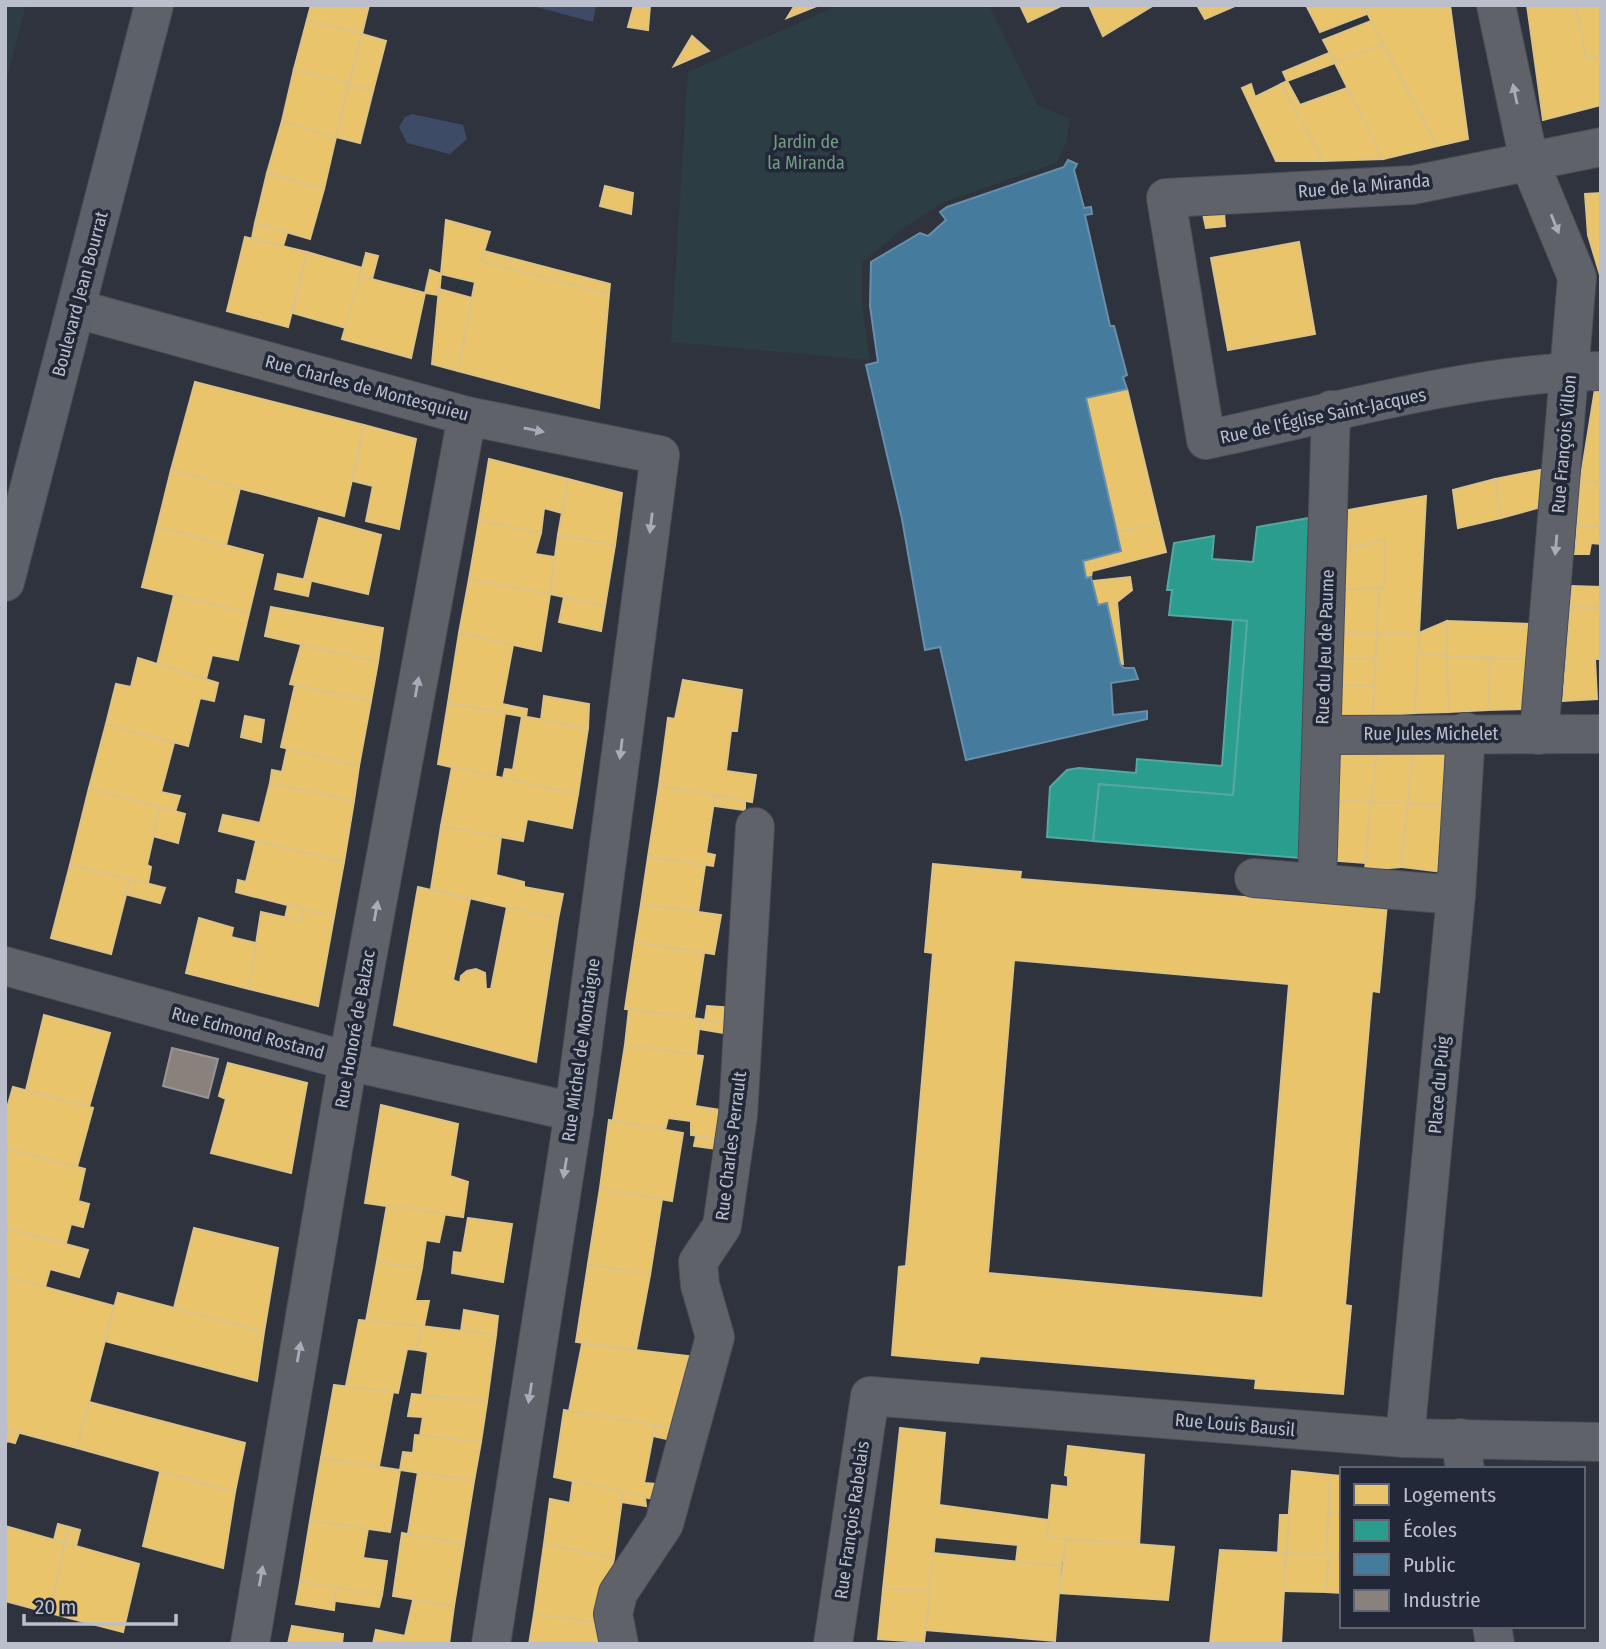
<svg xmlns="http://www.w3.org/2000/svg" width="1606" height="1649" viewBox="0 0 1606 1649" font-family="'Fira Sans Condensed',sans-serif">
<rect width="100%" height="100%" fill="#2f333d"/>
<!-- green -->
<g fill="#2c3d43">
<polygon points="5,5 26,5 5,86"/>
<polygon points="839,5 989,5 1038,106 1070,118 1066,143 1056,163 942,203 905,227 862,262 862,308 870,360 671,342 688,72"/>
</g>
<!-- water -->
<g fill="#3e4b67">
<polygon points="529,5 596,5 593,22"/>
<polygon points="412,114 463,125 467,139 450,154 407,143 399,127 405,117"/>
</g>
<!-- homes -->
<g fill="#e9c46a" stroke="#dbc287" stroke-width="2" fill-rule="evenodd">
<polygon points="311,5 369,5 362,34 307,20"/>
<polygon points="634,5 650,5 648,30 628,27"/>
<polygon points="795,5 816,5 817,6 787,18"/>
<polygon points="1020,5 1063,5 1028,22"/>
<polygon points="1089,5 1154,5 1103,36"/>
<polygon points="1197,5 1237,5 1205,19"/>
<polygon points="1306,5 1363,5 1367,14 1320,32"/>
<polygon points="1363,5 1450,5 1468,139 1437,146"/>
<polygon points="1527,5 1576,5 1586,59 1601,56 1601,105 1543,120"/>
<polygon points="1576,5 1601,5 1601,56 1586,59"/>
<polygon points="307,20 362,34 349,84 294,69"/>
<polygon points="1371,21 1383,44 1335,63 1323,40"/>
<polygon points="362,34 386,41 373,91 349,84"/>
<polygon points="692,36 709,51 674,66"/>
<polygon points="1383,44 1437,146 1383,159 1335,63"/>
<polygon points="1329,53 1335,63 1287,81 1283,72"/>
<polygon points="294,69 349,84 336,137 282,121"/>
<polygon points="1287,81 1300,105 1347,88 1383,159 1323,161 1281,84"/>
<polygon points="349,84 373,91 360,143 336,137"/>
<polygon points="1251,84 1255,97 1281,84 1323,161 1276,161 1242,88"/>
<polygon points="282,121 336,137 324,189 267,173"/>
<polygon points="267,173 324,189 310,239 255,223"/>
<polygon points="605,186 633,193 631,214 600,206"/>
<polygon points="1601,193 1601,271 1600,275 1588,235 1585,194"/>
<polygon points="1224,213 1225,226 1206,228 1203,214"/>
<polygon points="446,220 490,232 481,261 609,294 599,408 458,371 475,282 441,274"/>
<polygon points="255,223 287,233 283,246 252,238"/>
<polygon points="245,237 307,252 288,327 227,311"/>
<polygon points="1299,242 1315,334 1228,350 1211,258"/>
<polygon points="484,251 610,284 609,294 481,261"/>
<polygon points="307,252 362,268 346,328 293,313"/>
<polygon points="366,253 378,256 372,279 360,276"/>
<polygon points="430,270 441,274 439,295 425,293"/>
<polygon points="360,276 425,293 411,358 342,339"/>
<polygon points="439,289 472,298 458,371 432,364"/>
<polygon points="195,382 364,425 344,516 171,470"/>
<polygon points="1127,389 1159,523 1118,532 1086,398"/>
<polygon points="1595,389 1601,389 1601,482 1580,482"/>
<polygon points="364,425 416,439 399,529 366,521 373,486 353,481"/>
<polygon points="489,459 568,479 562,513 544,508 541,533 479,521"/>
<polygon points="1545,469 1541,507 1501,518 1495,479"/>
<polygon points="171,470 240,488 226,545 157,527"/>
<polygon points="568,479 622,493 615,545 558,535"/>
<polygon points="1495,479 1501,518 1458,528 1453,490"/>
<polygon points="1580,482 1601,482 1601,526 1577,527"/>
<polygon points="1426,496 1419,633 1377,634 1379,588 1384,587 1385,540 1340,550 1343,511"/>
<polygon points="319,518 381,535 368,594 304,579"/>
<polygon points="479,521 541,533 535,554 555,557 550,594 469,579"/>
<polygon points="1159,523 1166,552 1092,571 1091,577 1086,578 1083,561 1121,551 1118,532"/>
<polygon points="1601,526 1601,544 1591,543 1589,554 1575,554 1577,527"/>
<polygon points="157,527 263,555 249,613 142,587"/>
<polygon points="558,535 615,545 605,606 550,594"/>
<polygon points="1385,540 1384,587 1338,590 1340,550"/>
<polygon points="278,574 311,581 308,596 275,589"/>
<polygon points="1130,577 1132,590 1117,602 1123,664 1120,664 1107,603 1098,605 1092,581"/>
<polygon points="469,579 550,594 541,651 459,633"/>
<polygon points="1572,586 1601,587 1601,608 1570,607"/>
<polygon points="1379,588 1377,634 1335,633 1338,590"/>
<polygon points="174,595 249,613 238,660 212,655 206,679 157,665"/>
<polygon points="564,597 605,606 601,631 559,622"/>
<polygon points="271,607 383,628 378,662 265,636"/>
<polygon points="1570,607 1601,608 1601,659 1595,659 1597,699 1563,701"/>
<polygon points="1447,621 1532,624 1531,659 1447,656"/>
<polygon points="1447,621 1447,656 1418,653 1419,633"/>
<polygon points="459,633 513,645 502,704 527,709 526,717 448,703"/>
<polygon points="1335,633 1377,634 1375,659 1333,658"/>
<polygon points="1419,633 1415,713 1373,716 1377,634"/>
<polygon points="301,645 378,662 371,701 290,684"/>
<polygon points="1418,653 1447,656 1449,712 1415,713"/>
<polygon points="1447,656 1491,659 1488,710 1449,712"/>
<polygon points="138,658 218,683 214,701 200,698 188,746 106,724 116,684 131,687"/>
<polygon points="1333,658 1375,659 1374,686 1333,685"/>
<polygon points="1491,659 1531,659 1525,709 1488,710"/>
<polygon points="683,680 742,690 737,731 731,731 726,771 756,775 752,802 659,786 668,718 675,719"/>
<polygon points="295,685 371,701 359,766 281,747"/>
<polygon points="1333,685 1374,686 1373,716 1332,716"/>
<polygon points="544,696 589,704 588,728 541,720"/>
<polygon points="448,703 505,713 495,777 438,764"/>
<polygon points="245,716 264,720 261,742 241,737"/>
<polygon points="522,716 588,728 578,794 503,778 505,769 513,770"/>
<polygon points="106,724 174,743 161,792 180,796 175,812 89,788"/>
<polygon points="1451,745 1447,805 1408,803 1413,746"/>
<polygon points="1413,746 1408,803 1371,802 1377,748"/>
<polygon points="1377,748 1371,802 1335,801 1342,749"/>
<polygon points="287,749 359,766 354,801 270,783 272,770 282,772"/>
<polygon points="452,767 578,794 572,828 527,819 523,841 441,826"/>
<polygon points="270,783 354,801 344,862 219,831 223,815 260,823"/>
<polygon points="659,786 715,795 706,853 715,855 713,866 648,857"/>
<polygon points="89,788 160,807 147,865 151,867 148,883 70,865"/>
<polygon points="715,795 745,801 745,810 714,806"/>
<polygon points="1335,801 1371,802 1365,863 1327,860"/>
<polygon points="1371,802 1408,803 1401,867 1365,870"/>
<polygon points="1408,803 1447,805 1442,872 1401,867"/>
<polygon points="160,807 185,814 178,843 153,836"/>
<polygon points="441,826 501,837 496,875 524,882 524,887 563,894 558,919 431,889"/>
<polygon points="256,841 344,862 334,917 236,892 238,880 246,882"/>
<polygon points="648,857 705,865 698,912 641,904"/>
<path d="M933 864 1021 872 1020 879 1295 901 1387 903 1379 992 1372 991 1345 1305 1351 1306 1343 1394 1255 1388 1256 1379 980 1356 978 1363 892 1355 899 1267 906 1266 933 953 925 952ZM1014 960 1289 984 1263 1298 988 1273Z"/>
<polygon points="70,865 130,879 111,954 51,938"/>
<polygon points="130,879 165,888 160,903 125,894"/>
<polygon points="418,887 470,899 453,980 460,983 461,976 467,971 476,969 485,973 486,989 491,989 507,907 558,919 536,1062 394,1025"/>
<polygon points="641,904 721,915 714,954 635,942"/>
<polygon points="288,905 303,908 301,921 285,918"/>
<polygon points="303,908 334,917 318,1006 249,989 261,912 301,921"/>
<polygon points="199,918 233,928 231,937 256,943 249,989 186,973"/>
<polygon points="635,942 704,953 694,1019 625,1009"/>
<polygon points="707,1006 734,1008 731,1025 705,1020"/>
<polygon points="629,1009 700,1019 696,1055 625,1045"/>
<polygon points="44,1015 110,1033 89,1107 26,1090"/>
<polygon points="700,1019 731,1025 730,1034 699,1029"/>
<polygon points="625,1045 703,1056 695,1106 721,1110 718,1139 691,1135 691,1121 668,1118 665,1130 613,1120"/>
<polygon points="228,1063 307,1083 291,1173 211,1153 226,1099 219,1096"/>
<polygon points="13,1087 93,1108 77,1167 5,1148 5,1115"/>
<polygon points="381,1105 458,1124 450,1176 468,1182 463,1217 365,1203"/>
<polygon points="609,1120 683,1133 672,1201 600,1188"/>
<polygon points="696,1136 718,1139 716,1149 694,1146"/>
<polygon points="5,1148 85,1169 78,1201 89,1204 83,1227 71,1224 66,1243 5,1228"/>
<polygon points="600,1188 662,1199 650,1275 588,1264"/>
<polygon points="387,1205 445,1214 439,1242 426,1240 422,1268 377,1262"/>
<polygon points="468,1218 512,1224 503,1282 452,1273 454,1252 462,1253"/>
<polygon points="5,1228 88,1250 79,1277 50,1269 45,1287 5,1276"/>
<polygon points="194,1228 278,1248 264,1332 174,1308"/>
<polygon points="377,1262 422,1268 415,1301 429,1301 424,1326 366,1321"/>
<polygon points="588,1264 650,1275 636,1350 576,1342"/>
<polygon points="5,1276 114,1306 77,1448 5,1429"/>
<polygon points="118,1293 264,1332 257,1381 105,1341"/>
<polygon points="464,1310 498,1316 496,1335 461,1331"/>
<polygon points="359,1320 421,1326 417,1350 407,1349 398,1393 346,1386"/>
<polygon points="421,1326 496,1335 487,1402 422,1395 428,1352 417,1350"/>
<polygon points="582,1344 689,1356 670,1428 569,1411"/>
<polygon points="334,1385 393,1392 379,1466 321,1458"/>
<polygon points="412,1394 487,1402 481,1442 420,1436 423,1417 408,1416"/>
<polygon points="89,1402 245,1443 235,1492 77,1448"/>
<polygon points="564,1410 655,1425 644,1483 656,1484 653,1499 554,1477"/>
<polygon points="655,1425 670,1428 676,1441 653,1436"/>
<polygon points="900,1428 945,1433 939,1505 1049,1520 1047,1537 1067,1539 1061,1566 1016,1562 1018,1545 935,1537 930,1591 883,1589"/>
<polygon points="5,1429 19,1433 15,1443 7,1441 5,1447"/>
<polygon points="415,1435 481,1442 474,1481 400,1470 403,1452 413,1453"/>
<polygon points="1068,1446 1144,1455 1139,1546 1047,1537 1052,1485 1068,1487 1068,1476 1065,1475"/>
<polygon points="321,1458 400,1470 390,1532 310,1521"/>
<polygon points="1292,1471 1330,1475 1326,1555 1286,1553"/>
<polygon points="160,1472 235,1492 223,1568 143,1546"/>
<polygon points="418,1472 474,1481 464,1544 408,1534"/>
<polygon points="1330,1475 1342,1476 1342,1514 1329,1513"/>
<polygon points="573,1480 623,1492 614,1558 544,1544 550,1499 570,1503"/>
<polygon points="623,1492 645,1497 646,1506 621,1502"/>
<polygon points="1329,1513 1342,1514 1342,1555 1326,1555"/>
<polygon points="1280,1515 1289,1515 1286,1553 1278,1553"/>
<polygon points="310,1521 368,1528 363,1558 387,1561 382,1595 300,1582"/>
<polygon points="58,1524 69,1527 65,1543 54,1540"/>
<polygon points="5,1526 65,1543 50,1613 5,1601"/>
<polygon points="69,1527 80,1530 76,1546 65,1543"/>
<polygon points="402,1533 464,1544 454,1606 393,1596"/>
<polygon points="1067,1539 1174,1547 1168,1600 1059,1593"/>
<polygon points="65,1543 139,1564 123,1632 50,1613"/>
<polygon points="544,1544 614,1558 601,1623 534,1614"/>
<polygon points="1220,1550 1286,1553 1281,1644 1210,1644"/>
<polygon points="933,1553 1061,1566 1055,1641 926,1630"/>
<polygon points="1286,1553 1329,1555 1326,1592 1284,1591"/>
<polygon points="1329,1555 1342,1555 1342,1593 1326,1592"/>
<polygon points="300,1582 336,1587 334,1610 296,1604"/>
<polygon points="336,1587 382,1595 379,1607 335,1601"/>
<polygon points="883,1589 930,1591 924,1642 878,1639"/>
<polygon points="413,1600 454,1606 449,1644 373,1644 376,1630 405,1636"/>
<polygon points="534,1614 601,1623 600,1644 529,1644"/>
<polygon points="292,1626 343,1634 342,1644 288,1644"/>
</g>
<!-- schools -->
<g fill="#2a9d8f" stroke="#56a7a1" stroke-width="2">
<polygon points="1320,516 1300,858 1093,841 1099,784 1233,795 1247,621 1169,615 1172,590 1167,590 1174,543 1214,536 1212,559 1253,562 1257,527"/>
<polygon points="1233,620 1247,621 1233,795 1099,784 1093,841 1047,837 1050,787 1067,770 1079,768 1136,773 1137,759 1222,766"/>
</g>
<!-- public -->
<polygon fill="#457b9d" stroke="#688fab" stroke-width="2" points="1068,160 1077,164 1074,170 1084,208 1091,207 1092,214 1085,215 1110,326 1114,326 1127,375 1123,377 1127,389 1086,398 1121,551 1083,561 1086,578 1091,577 1098,605 1107,603 1120,664 1124,668 1134,668 1138,679 1111,683 1113,715 1147,711 1147,719 966,760 940,647 925,650 902,519 866,365 878,362 870,306 871,262 920,233 928,236 946,220 940,212 947,207 1064,167"/>
<!-- industry -->
<polygon fill="#8a817c" stroke="#999494" stroke-width="2" points="172,1048 218,1059 208,1098 163,1086"/>
<g fill="none" stroke-linecap="round" stroke-linejoin="round">
<defs>
<g id="street">
<polyline points="1496,5 1529,161 1577,277 1539,735"/>
<path d="M1601 147 1413 185 1166 198 1206 440C1335 413 1467 373 1601 371"/>
<polyline points="77,309 467,416 660,455 574,1112 491,1644"/>
<polyline points="1322,735 1601,734"/>
<polyline points="1254,878 1456,895"/>
<polyline points="1317,883 1331,410"/>
<polyline points="5,966 348,1061 574,1112"/>
<polyline points="1405,1438 1456,895 1466,732"/>
<polyline points="1460,1438 1465,1469"/>
<polyline points="1492,1626 1495,1644"/>
<polyline points="250,1644 348,1061 467,416"/>
<polyline points="619,1644 613,1614 618,1593 664,1524 715,1337 700,1285 698,1262 722,1226 738,1115 755,827"/>
<polyline points="833,1644 870,1396 1405,1438 1601,1442"/>
</g>
<polyline id="secondary" points="5,582 154,5"/>
</defs>
<!-- street casing -->
<use href="#street" stroke="#4b4e56" stroke-width="40"/>
<!-- secondary casing -->
<use href="#secondary" stroke="#4b4e56" stroke-width="40"/>
<!-- street -->
<use href="#street" stroke="#60626a" stroke-width="38"/>
<!-- secondary -->
<use href="#secondary" stroke="#5d6169" stroke-width="38"/>
</g>
<!-- one-way arrows -->
<defs><path id="oneway-solid" d="M-6-.8H1V-3.2L6.5 0L1 3.2V.8H-6Z" transform="scale(1.75)"/></defs>
<g fill="#a9acb8">
<use href="#oneway-solid" transform="translate(1515 94) rotate(-102)"/>
<use href="#oneway-solid" transform="translate(1555 224) rotate(68)"/>
<use href="#oneway-solid" transform="translate(534 430) rotate(12)"/>
<use href="#oneway-solid" transform="translate(651 523) rotate(97)"/>
<use href="#oneway-solid" transform="translate(1556 545) rotate(95)"/>
<use href="#oneway-solid" transform="translate(417 687) rotate(-80)"/>
<use href="#oneway-solid" transform="translate(621 749) rotate(97)"/>
<use href="#oneway-solid" transform="translate(376 911) rotate(-80)"/>
<use href="#oneway-solid" transform="translate(565 1168) rotate(99)"/>
<use href="#oneway-solid" transform="translate(299 1352) rotate(-80)"/>
<use href="#oneway-solid" transform="translate(530 1393) rotate(99)"/>
<use href="#oneway-solid" transform="translate(261 1576) rotate(-80)"/>
</g>
<g text-anchor="middle" dominant-baseline="central" stroke-width="7" stroke-linejoin="round" paint-order="stroke">
<!-- park labels -->
<g font-size="18" fill="#739c81" stroke="#222838">
<text x="806" y="142">Jardin de<tspan x="806" dy="21">la Miranda</tspan></text>
</g>
<!-- street labels -->
<g font-size="18" fill="#bbbfcc" stroke="#222838">
<text transform="translate(1364 186) rotate(-5)">Rue de la Miranda</text>
<text transform="translate(80 294) rotate(-75)">Boulevard Jean Bourrat</text>
<text transform="translate(367 388) rotate(15)">Rue Charles de Montesquieu</text>
<text transform="translate(1323 416) rotate(-12)">Rue de l'Église Saint-Jacques</text>
<text transform="translate(1564 444) rotate(-85)">Rue François Villon</text>
<text transform="translate(1325 647) rotate(-88)">Rue du Jeu de Paume</text>
<text x="1431" y="734">Rue Jules Michelet</text>
<text transform="translate(355 1029) rotate(-80)">Rue Honoré de Balzac</text>
<text transform="translate(248 1033) rotate(15)">Rue Edmond Rostand</text>
<text transform="translate(581 1050) rotate(-82)">Rue Michel de Montaigne</text>
<text transform="translate(1439 1085) rotate(-85)">Place du Puig</text>
<text transform="translate(731 1146) rotate(-83)">Rue Charles Perrault</text>
<text transform="translate(1235 1425) rotate(5)">Rue Louis Bausil</text>
<text transform="translate(852 1520) rotate(-82)">Rue François Rabelais</text>
</g>
</g>
<!-- border -->
<rect width="1606" height="1649" fill="none" stroke="#bbbfcc" stroke-width="14"/>
<!-- legend -->
<rect x="1340" y="1467" width="245" height="161" fill="#222838" stroke="#5f6473" stroke-width="2"/>
<rect x="1354" y="1484" width="35" height="21" fill="#e9c46a" stroke="#5f6473" stroke-width="2"/>
<text x="1403" y="1502" font-size="21" fill="#bbbfcc">Logements</text>
<rect x="1354" y="1520" width="35" height="21" fill="#2a9d8f" stroke="#5f6473" stroke-width="2"/>
<text x="1403" y="1537" font-size="21" fill="#bbbfcc">Écoles</text>
<rect x="1354" y="1554" width="35" height="21" fill="#457b9d" stroke="#5f6473" stroke-width="2"/>
<text x="1403" y="1572" font-size="21" fill="#bbbfcc">Public</text>
<rect x="1354" y="1590" width="35" height="21" fill="#8a817c" stroke="#5f6473" stroke-width="2"/>
<text x="1403" y="1607" font-size="21" fill="#bbbfcc">Industrie</text>
<!-- scale -->
<path d="M24 1614v10h152v-10" fill="none" stroke="#bbbfcc" stroke-width="3.5"/>
<text x="35" y="1614" font-size="21" fill="#bbbfcc" stroke="#222838" stroke-width="5" paint-order="stroke">20 m</text>
</svg>
